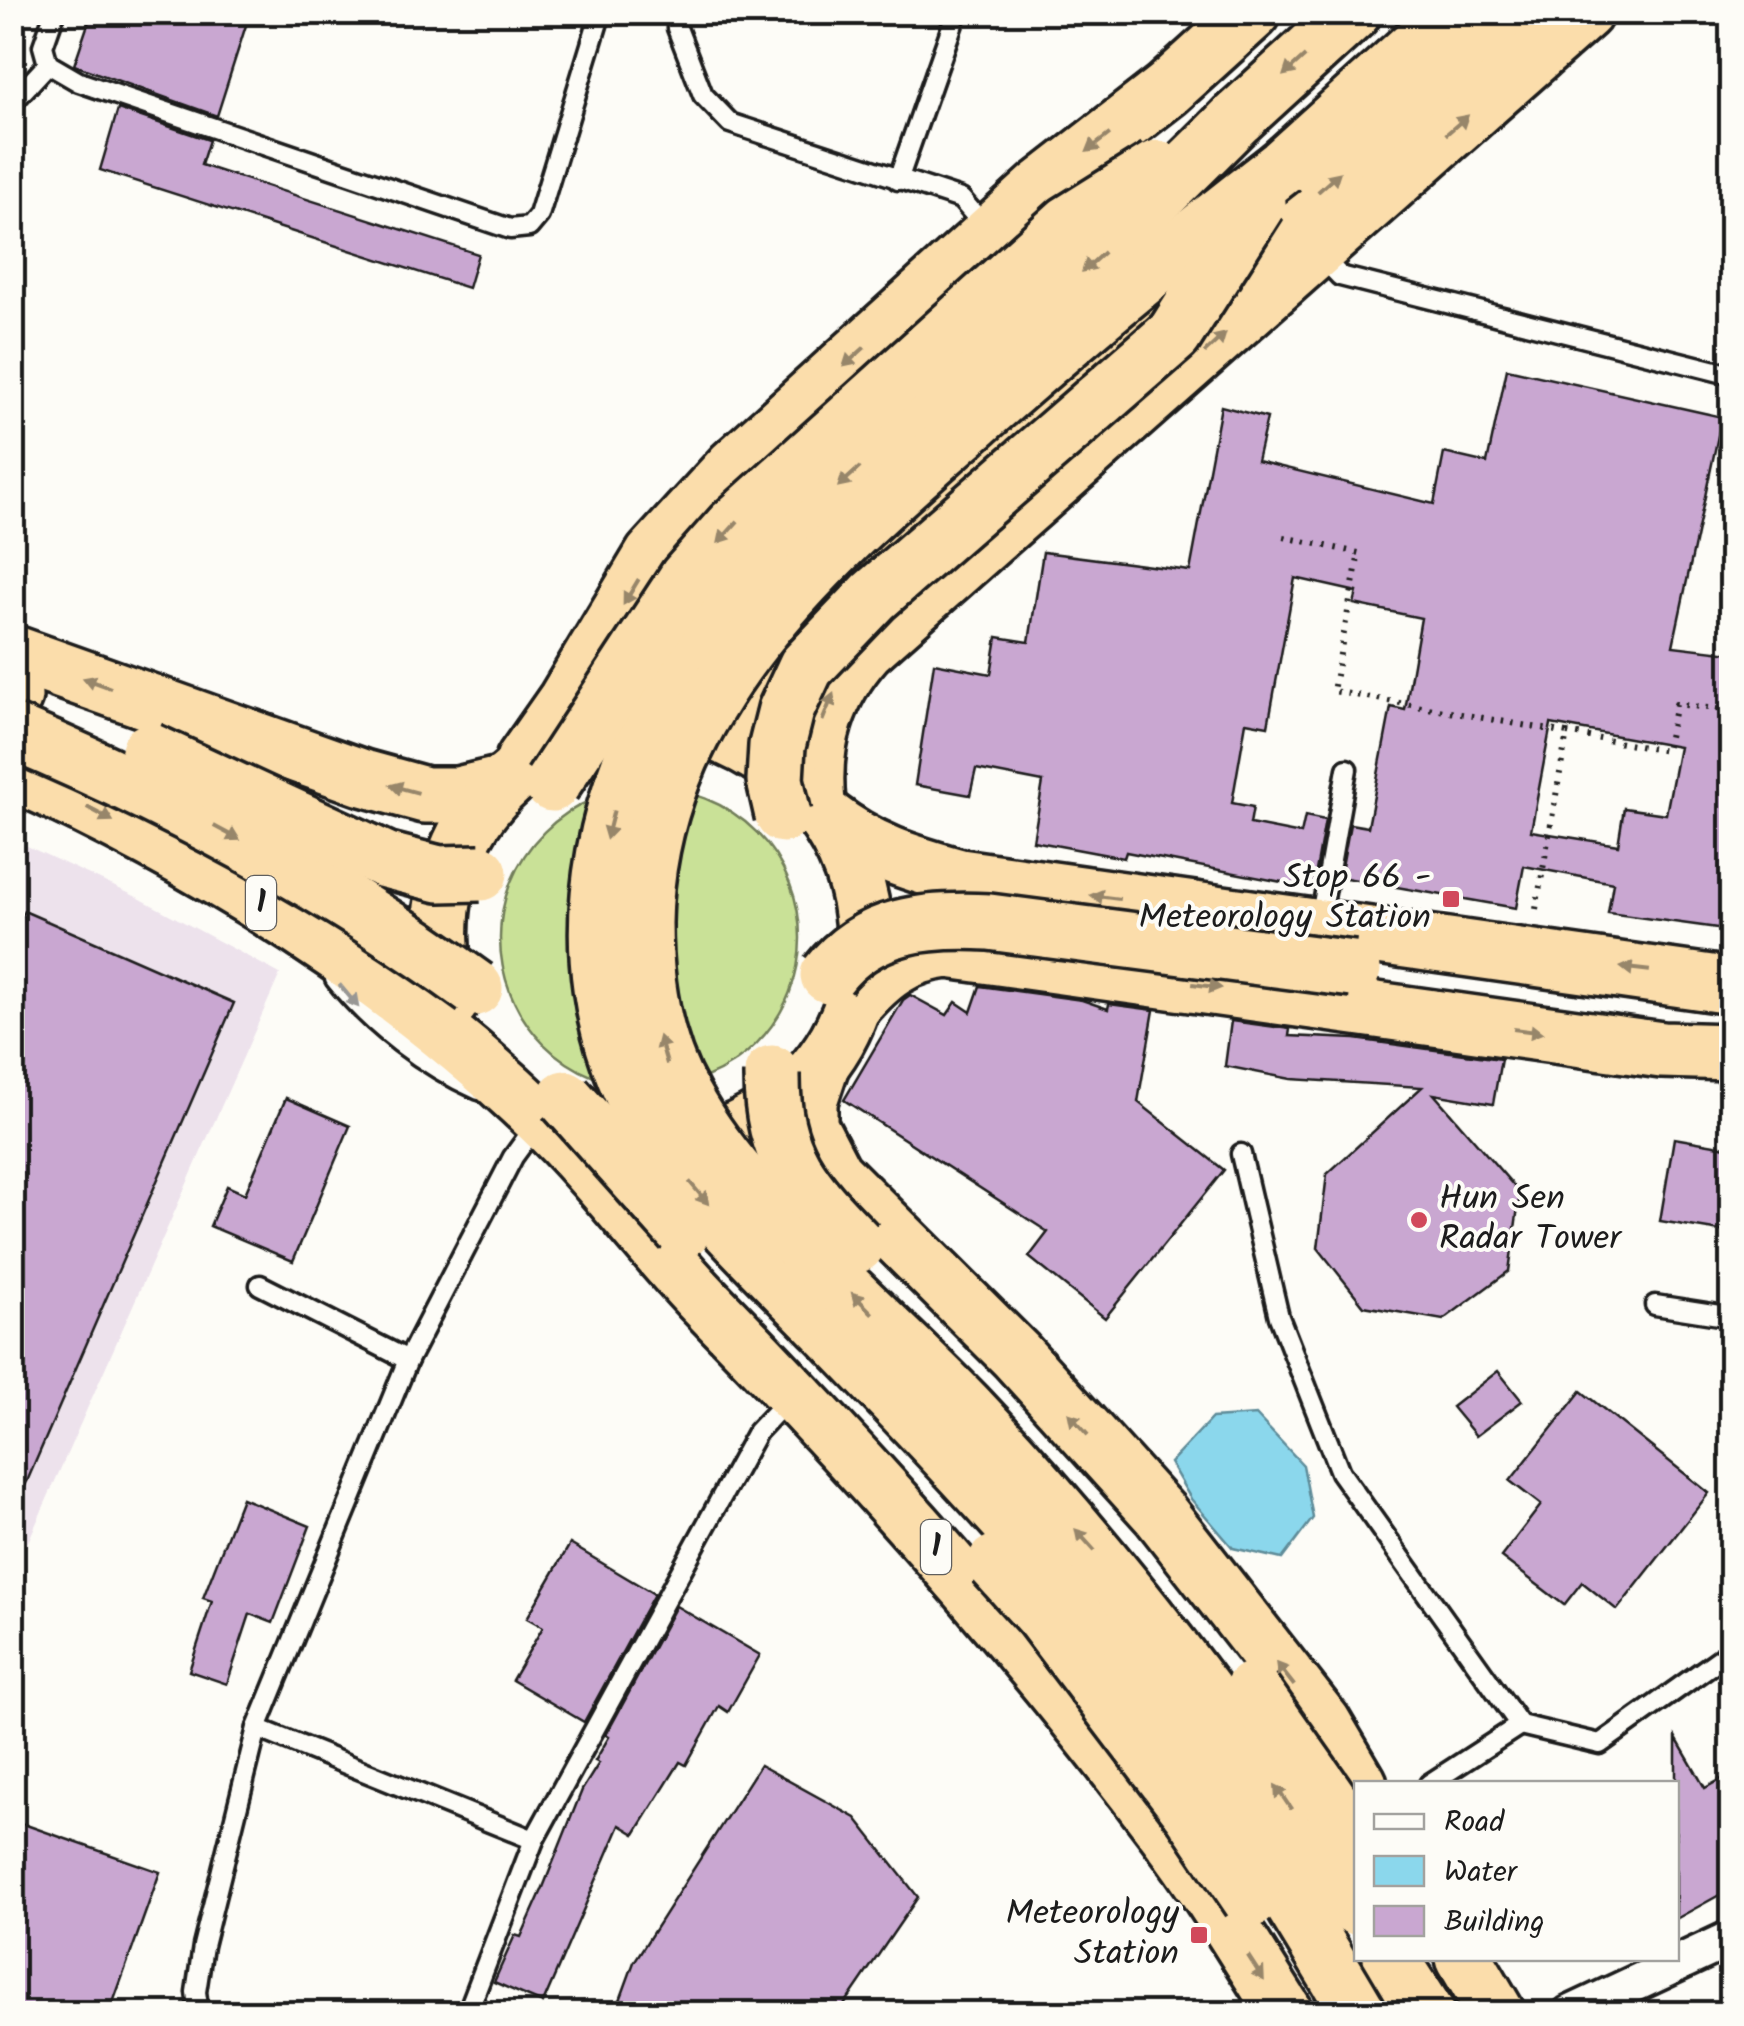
<svg xmlns="http://www.w3.org/2000/svg" width="1744" height="2026" viewBox="0 0 1744 2026" font-family="Kalam,sans-serif">
<rect width="100%" height="100%" fill="#fdfcf7"/>
<filter id="ink" filterUnits="userSpaceOnUse"><feTurbulence type="fractalNoise" baseFrequency=".01" numOctaves="2"/><feDisplacementMap in="SourceGraphic" scale="20" xChannelSelector="R" yChannelSelector="G"/><feConvolveMatrix kernelMatrix="1 2 1 2 8 2 1 2 1" color-interpolation-filters="sRGB"/></filter>
<g filter="url(#ink)">
<!-- built -->
<polygon fill="#ede2ec" points="14,840 139,898 280,974 20,1560 13,1557"/>
<!-- green -->
<circle fill="#c9e197" stroke="#727e5a" stroke-width="2.5" cx="650" cy="938" r="150"/>
<!-- water -->
<polygon fill="#8bd7ec" stroke="#5f8c99" stroke-width="2.5" points="1256,1415 1303,1465 1313,1518 1282,1559 1233,1548 1191,1499 1170,1463 1212,1418"/>
<!-- building -->
<g fill="#c9a7d1" stroke="#1c1c1c" stroke-width="2.5" fill-rule="evenodd">
<polygon points="92,12 227,12 248,19 217,116 74,65"/>
<polygon points="118,109 209,140 201,165 478,254 468,288 100,170"/>
<path d="M1507 369 1722 417 1673 646 1732 653V930L1608 913 1613 883 1524 866 1516 908 1340 877 1350 824 1368 827 1391 707 1405 710 1421 618 1354 604 1357 592 1295 578 1268 726 1246 722 1232 803 1253 807 1250 824 1301 834 1305 816 1325 820 1313 888 1126 852 1124 858 1033 841 1043 782 976 769 970 795 915 785 934 663 991 674 997 637 1029 642 1043 552 1190 571 1221 406 1267 418 1257 461 1434 504 1444 453 1487 463ZM1551 724 1679 747 1666 814 1624 808 1618 845 1531 831Z"/>
<polygon points="24,911 234,1003 12,1516 12,938"/>
<polygon points="980,986 1082,1000 1108,1009 1109,1004 1154,1010 1138,1102 1224,1170 1105,1318 1029,1257 1048,1232 844,1100 903,1000 910,995 947,1015 956,1002 971,1012"/>
<polygon points="1231,1021 1290,1029 1289,1036 1355,1039 1501,1059 1493,1104 1434,1094 1520,1193 1509,1271 1443,1320 1364,1306 1318,1248 1327,1174 1422,1087 1291,1079 1225,1066"/>
<polygon points="286,1098 350,1126 293,1261 210,1226 227,1186 245,1194"/>
<polygon points="1674,1138 1732,1148 1732,1233 1660,1221"/>
<polygon points="1498,1371 1522,1401 1476,1436 1452,1407"/>
<polygon points="1581,1391 1709,1493 1617,1610 1582,1582 1564,1605 1501,1557 1541,1505 1510,1481"/>
<polygon points="242,1498 310,1526 273,1623 250,1614 227,1684 189,1671 212,1601 203,1598"/>
<polygon points="570,1544 654,1594 584,1722 512,1680 543,1627 527,1618"/>
<polygon points="676,1606 760,1655 728,1712 719,1706 686,1765 680,1762 635,1834 620,1825 543,2003 494,1982 515,1935 521,1937 542,1890 582,1790 599,1763 595,1761 609,1737 606,1735"/>
<polygon points="1676,1738 1705,1788 1732,1773 1732,1888 1676,1919"/>
<polygon points="760,1765 856,1818 918,1897 838,2014 615,2014 634,1962"/>
<polygon points="12,1820 160,1872 109,2014 12,2014"/>
</g>
<g fill="none" stroke-linecap="round" stroke-linejoin="round">
<defs>
<g id="service">
<polyline points="55,12 43,46 48,64 79,82 510,229 529,227 539,215 601,12"/>
<polyline points="677,28 703,95 730,123 961,199 987,229"/>
<polyline points="12,103 48,64"/>
<polyline points="898,180 957,12"/>
<polyline points="1319,254 1340,276 1732,375"/>
<polyline points="1320,921 1347,769"/>
<path d="M335 979C371 1025 425 1066 479 1090"/>
<polyline points="1241,1154 1279,1317 1340,1472 1520,1725 1429,1784"/>
<polyline points="260,1285 408,1360"/>
<polyline points="1655,1305 1732,1317"/>
<polyline points="1520,1725 1600,1744 1732,1650"/>
<polyline points="257,1728 534,1840"/>
<polyline points="199,2014 196,1992 203,1946 257,1728 408,1360 513,1157 537,1124"/>
<polyline points="467,2014 534,1840 757,1432 790,1397"/>
</g>
<polyline id="minor" points="1570,2014 1732,1938"/>
<g id="trunk">
<polyline points="1236,119 1353,12"/>
<polyline points="1282,167 1454,12"/>
<polyline points="12,653 363,778 425,795 458,795 500,785"/>
<polyline points="12,695 14,696"/>
<polyline points="755,751 750,722 752,696 765,671 853,573 1151,310 1287,220 1520,12"/>
<polyline points="524,760 566,700 653,555 733,467 1041,188 1167,90 1253,12"/>
<path d="M12 772C204 859 388 972 540 1118 601 1176 650 1246 709 1306 872 1473 1026 1645 1166 1832 1210 1890 1247 1953 1286 2014"/>
<path d="M817 803C811 743 827 693 866 649L1585 12"/>
<path d="M827 818C869 851 910 863 960 877L1732 986"/>
<path d="M451 1001C433 943 438 887 466 833 486 797 511 775 545 753 726 641 940 855 837 1040 802 1101 735 1145 664 1147"/>
<path d="M852 1007C881 973 904 955 948 950L1662 1050 1732 1052"/>
<polyline points="821,1065 809,1101 809,1126 834,1174 1016,1355 1160,1514 1323,1723 1359,1784"/>
<polyline points="1391,1958 1427,2014"/>
<polyline points="1464,1958 1497,2014"/>
</g>
</defs>
<!-- service casing -->
<use href="#service" stroke="#1c1c1c" stroke-width="25"/>
<!-- minor casing -->
<use href="#minor" stroke="#1c1c1c" stroke-width="42"/>
<!-- trunk casing -->
<use href="#trunk" stroke="#1c1c1c" stroke-width="62"/>
<!-- path -->
<g stroke="#1c1c1c" stroke-width="6" stroke-dasharray="2.5 8" stroke-linecap="butt">
<polyline points="1284,537 1359,553 1333,691 1567,733"/>
<polyline points="1536,909 1567,733 1666,751 1676,704 1732,711"/>
</g>
<!-- service -->
<use href="#service" stroke="#fdfcf7" stroke-width="18"/>
<!-- minor -->
<use href="#minor" stroke="#fdfcf7" stroke-width="35"/>
<!-- trunk -->
<use href="#trunk" stroke="#fbddab" stroke-width="55"/>
<defs>
<g id="trunk-bridge">
<path d="M1236 119C1139 217 1039 309 936 401 861 466 778 529 717 609 607 753 551 950 645 1118 690 1198 762 1262 826 1328 908 1412 988 1497 1066 1585 1181 1716 1270 1864 1359 2014"/>
<path d="M1282 167C1177 248 1076 332 976 420 823 555 647 701 644 923 644 983 654 1046 684 1098 743 1206 879 1316 966 1407 1112 1561 1239 1731 1356 1907"/>
<path d="M12 732C176 801 332 883 475 988"/>
<polyline points="149,751 385,860 439,874 480,873"/>
<polyline points="552,784 687,578 733,526 1069,223 1157,168"/>
<polyline points="783,815 775,780 777,746 786,710 806,667 874,596 1174,335 1258,203"/>
<path d="M828 975C868 923 928 919 989 922L1353 969"/>
<path d="M772 1073C771 1155 802 1189 857 1245"/>
<polyline points="565,1098 683,1230"/>
<polyline points="995,1563 1042,1615 1193,1814 1251,1900"/>
<polyline points="1252,1690 1356,1838"/>
</g>
</defs>
<!-- trunk-bridge casing -->
<use href="#trunk-bridge" stroke="#1c1c1c" stroke-width="62" stroke-linecap="butt"/>
<!-- trunk-bridge -->
<use href="#trunk-bridge" stroke="#fbddab" stroke-width="55"/>
</g>
<!-- one-way arrows -->
<defs><path id="oneway-solid" d="M-6-.8H1V-3.2L6.5 0L1 3.2V.8H-6Z" transform="scale(2.5)"/></defs>
<g fill="#97866b">
<use href="#oneway-solid" transform="translate(1294 66) rotate(138)"/>
<use href="#oneway-solid" transform="translate(1457 125) rotate(-41)"/>
<use href="#oneway-solid" transform="translate(1098 143) rotate(142)"/>
<use href="#oneway-solid" transform="translate(1329 182) rotate(-42)"/>
<use href="#oneway-solid" transform="translate(1093 262) rotate(138)"/>
<use href="#oneway-solid" transform="translate(1215 343) rotate(-43)"/>
<use href="#oneway-solid" transform="translate(854 357) rotate(138)"/>
<use href="#oneway-solid" transform="translate(849 477) rotate(138)"/>
<use href="#oneway-solid" transform="translate(728 532) rotate(132)"/>
<use href="#oneway-solid" transform="translate(631 592) rotate(121)"/>
<use href="#oneway-solid" transform="translate(97 683) rotate(-160)"/>
<use href="#oneway-solid" transform="translate(828 707) rotate(-68)"/>
<use href="#oneway-solid" transform="translate(404 789) rotate(-165)"/>
<use href="#oneway-solid" transform="translate(100 814) rotate(28)"/>
<use href="#oneway-solid" transform="translate(610 825) rotate(104)"/>
<use href="#oneway-solid" transform="translate(227 833) rotate(28)"/>
<use href="#oneway-solid" transform="translate(1105 897) rotate(-172)"/>
<use href="#oneway-solid" transform="translate(1635 969) rotate(-173)"/>
<use href="#oneway-solid" transform="translate(1207 986) rotate(8)"/>
<use href="#oneway-solid" transform="translate(1528 1031) rotate(8)"/>
<use href="#oneway-solid" transform="translate(663 1050) rotate(-106)"/>
<use href="#oneway-solid" transform="translate(699 1193) rotate(50)"/>
<use href="#oneway-solid" transform="translate(862 1303) rotate(-135)"/>
<use href="#oneway-solid" transform="translate(1078 1424) rotate(-132)"/>
<use href="#oneway-solid" transform="translate(1085 1540) rotate(-132)"/>
<use href="#oneway-solid" transform="translate(1285 1674) rotate(-128)"/>
<use href="#oneway-solid" transform="translate(1283 1797) rotate(-124)"/>
<use href="#oneway-solid" transform="translate(1256 1968) rotate(57)"/>
</g>
<use fill="#989794" href="#oneway-solid" transform="translate(349 996) rotate(50)"/>
</g>
<!-- markers -->
<g fill="#d1495b" stroke="#fdfcf7" stroke-width="4">
<rect x="1441" y="889" width="20" height="20" rx="5"/>
<circle cx="1419" cy="1220" r="10"/>
<rect x="1189" y="1925" width="20" height="20" rx="5"/>
</g>
<g text-anchor="middle" dominant-baseline="central" stroke-width="8" stroke-linejoin="round" paint-order="stroke">
<!-- shield labels -->
<g fill="#fdfcf7" stroke="#605f5e" stroke-width="2.5">
<rect x="246" y="876" width="30" height="54" rx="8"/>
<rect x="921" y="1520" width="30" height="54" rx="8"/>
</g>
<g font-size="32" font-weight="bold" fill="#1c1c1c">
<text x="261" y="903">1</text>
<text x="936" y="1547">1</text>
</g>
<!-- poi labels -->
<g font-size="35" fill="#1c1c1c" stroke="#fdfcf7" text-anchor="end">
<text x="1431" y="879">Stop 66 -<tspan x="1431" dy="40">Meteorology Station</tspan></text>
<text x="1439" y="1200" text-anchor="start">Hun Sen<tspan x="1439" dy="40">Radar Tower</tspan></text>
<text x="1179" y="1915">Meteorology<tspan x="1179" dy="40">Station</tspan></text>
</g>
</g>
<!-- margin -->
<rect width="1744" height="2026" fill="none" stroke="#fdfcf7" stroke-width="50"/>
<rect x="25" y="25" width="1694" height="1976" fill="none" stroke="#1c1c1c" stroke-width="4" filter="url(#ink)"/>
<!-- legend -->
<rect x="1354" y="1781" width="325" height="180" fill="#fdfcf7" stroke="#a3a29f" stroke-width="2.5"/>
<rect x="1374" y="1814" width="50" height="15" fill="#fdfcf7" stroke="#a3a29f" stroke-width="2.5"/>
<text x="1444" y="1831" font-size="30" fill="#1c1c1c">Road</text>
<rect x="1374" y="1856" width="50" height="30" fill="#8bd7ec" stroke="#a3a29f" stroke-width="2.5"/>
<text x="1444" y="1881" font-size="30" fill="#1c1c1c">Water</text>
<rect x="1374" y="1906" width="50" height="30" fill="#c9a7d1" stroke="#a3a29f" stroke-width="2.5"/>
<text x="1444" y="1931" font-size="30" fill="#1c1c1c">Building</text>
</svg>
